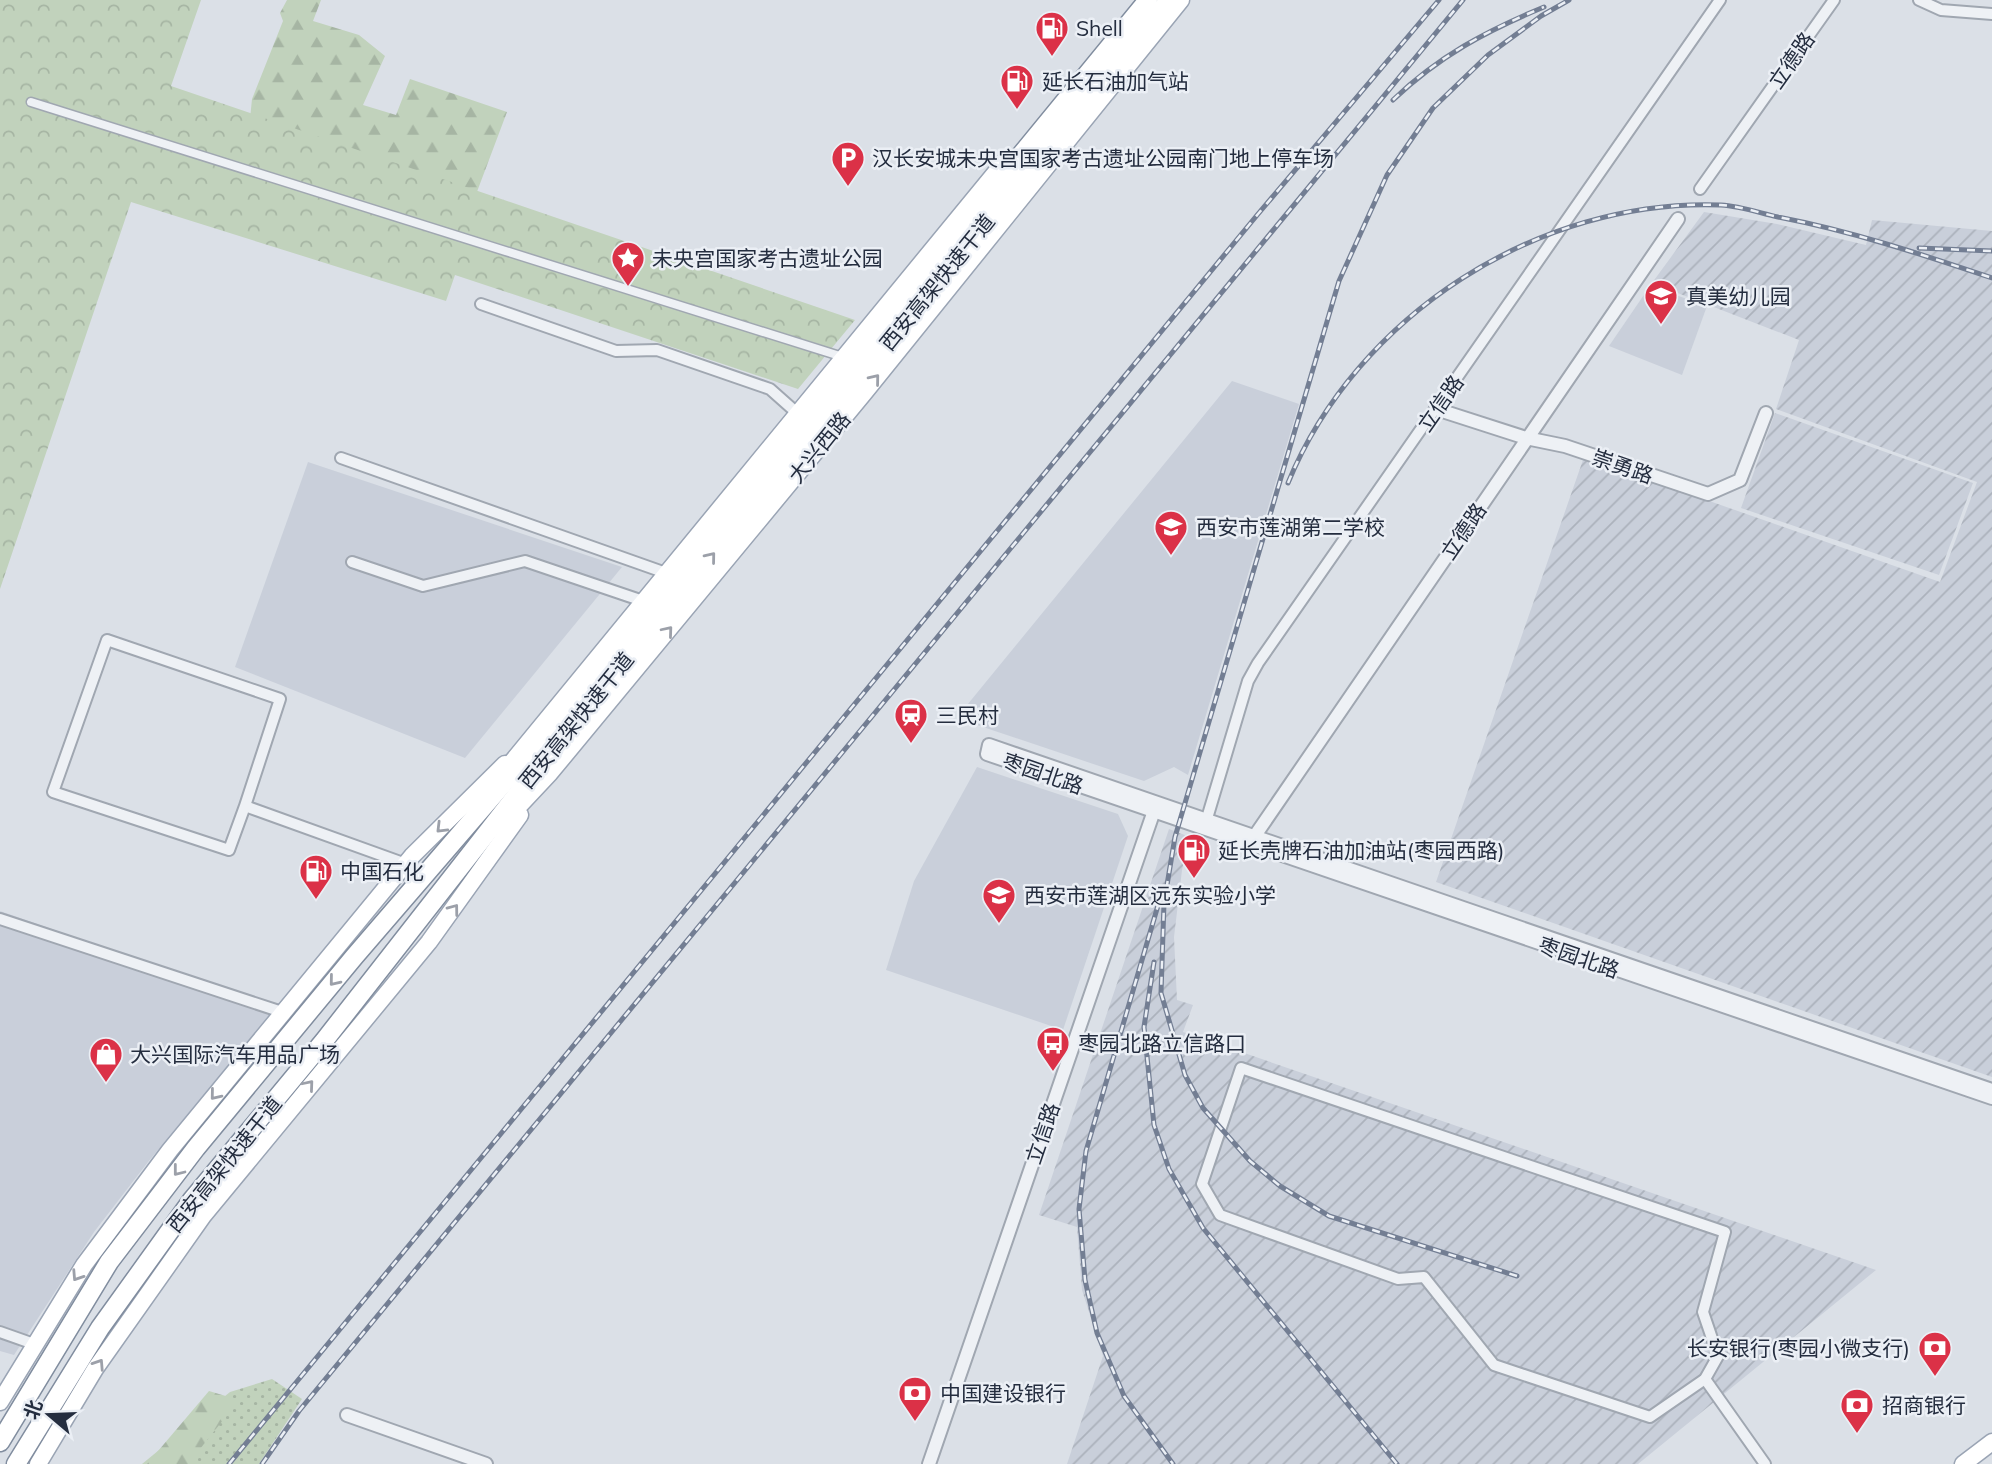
<svg xmlns="http://www.w3.org/2000/svg" width="1992" height="1464" viewBox="0 0 1992 1464" font-family="Mulish,'Noto Sans SC',sans-serif">
<defs>
<pattern id="industrial-furrows" width="10" height="10" patternUnits="userSpaceOnUse" patternTransform="scale(1.75)"><rect width="10" height="10" fill="#c9cfda"/><path d="M-1 1l2-2M0 10L10 0M9 11l2-2" fill="none" stroke="#acb2bc"/></pattern>
<pattern id="grass-dots" width="8" height="8" patternUnits="userSpaceOnUse" patternTransform="scale(1.75)"><rect width="8" height="8" fill="#c1d2bc"/><path d="M2 2h.1M6 6h.1" fill="none" stroke="#a6b5a3" stroke-width="1.8" stroke-linecap="round"/></pattern>
<pattern id="forest-firs" width="22" height="20" patternUnits="userSpaceOnUse" patternTransform="scale(1.75)"><rect width="22" height="20" fill="#c1d2bc"/><path d="M5 1l3.5 6h-7zM16 11l3.5 6h-7z" fill="#a6b5a3"/></pattern>
<pattern id="park-crowns" width="20" height="18" patternUnits="userSpaceOnUse" patternTransform="scale(1.75)"><rect width="20" height="18" fill="#c1d2bc"/><path d="M2 6a3 3 0 1 1 6 0M12 15a3 3 0 1 1 6 0" fill="none" stroke="#a6b5a3"/></pattern>
</defs>
<rect width="100%" height="100%" fill="#dbe0e7"/>
<!-- built -->
<g fill="#c9cfda">
<polygon points="1650,286 1707,306 1682,375 1609,346"/>
<polygon points="1232,381 1299,404 1188,775 1174,767 1144,781 971,723 963,710"/>
<polygon points="308,462 622,567 465,758 235,667"/>
<polygon points="977,767 1118,814 1128,836 1063,1030 886,970 914,881"/>
<polygon points="0,911 276,1007 148,1162 94,1232 14,1355 0,1351"/>
</g>
<!-- industrial -->
<g fill="url(#industrial-furrows)">
<polygon points="1704,212 1777,224 1866,245 1872,220 1992,231 1992,1077 1436,882 1584,457 1940,582 1977,482 1776,409 1799,340 1652,283"/>
<polygon points="1775,413 1973,483 1939,575 1741,508"/>
<polygon points="1169,829 1190,837 1182,870 1174,937 1177,1000 1193,1005 1183,1032 1876,1270 1638,1464 1067,1464 1103,1356 1082,1290 1077,1227 1039,1215"/>
</g>
<!-- grass -->
<polygon fill="url(#grass-dots)" points="272,1379 302,1399 259,1464 142,1464 230,1392"/>
<!-- forest -->
<g fill="url(#forest-firs)">
<polygon points="287,0 321,0 313,21 359,35 385,56 363,105 396,115 410,79 507,112 472,205 249,129 252,99 283,21 280,13"/>
<polygon points="209,1391 239,1400 188,1464 147,1464"/>
</g>
<!-- park -->
<polygon fill="url(#park-crowns)" points="0,0 201,0 171,86 855,320 798,389 455,275 446,301 131,202 0,589"/>
<g fill="none" stroke-linecap="round" stroke-linejoin="round">
<defs>
<polyline id="pedestrian" points="31,102 843,357"/>
<g id="minor">
<polyline points="1919,0 1941,10 1992,14"/>
<polyline points="1700,189 1834,0"/>
<polyline points="481,304 616,351 657,350 770,389 797,413"/>
<polyline points="341,458 666,573"/>
<polyline points="352,562 423,586 525,561 643,601"/>
<polyline points="245,806 229,850 53,792 107,640 280,699 245,806 406,864"/>
<polyline points="1205,825 1248,681 1258,663 1720,0"/>
<polyline points="0,919 282,1012"/>
<polygon points="1241,1068 1725,1232 1703,1312 1718,1356 1705,1379 1650,1417 1494,1365 1424,1277 1398,1279 1220,1215 1202,1184"/>
<polyline points="0,1332 34,1344"/>
<polyline points="1705,1379 1765,1464"/>
</g>
<g id="tertiary">
<polyline points="1436,409 1526,438 1565,446 1708,494 1740,480 1766,413"/>
<polyline points="1252,840 1678,219"/>
<polyline points="1992,1090 989,745 987,754 1992,1098"/>
<polyline points="347,1415 486,1464"/>
<polyline points="929,1464 1156,805"/>
</g>
<g id="primary">
<polyline points="502,774 1005,161"/>
<polyline points="505,821 550,773 865,392 1181,0"/>
<polyline points="0,1402 84,1265 170,1150 412,856 505,764"/>
<polyline points="38,1464 95,1369 203,1216 429,942 520,815"/>
<polyline points="1963,1464 1992,1442"/>
</g>
<g id="trunk">
<polyline points="0,1442 109,1262 196,1148 354,957 547,733 1148,0"/>
<polyline points="16,1464 100,1328 192,1200 324,1041 558,742 1169,0"/>
</g>
</defs>
<!-- pedestrian casing -->
<use href="#pedestrian" stroke="#a0a7b1" stroke-width="11"/>
<!-- minor casing -->
<use href="#minor" stroke="#a0a7b1" stroke-width="14"/>
<!-- tertiary casing -->
<use href="#tertiary" stroke="#a0a7b1" stroke-width="16"/>
<!-- primary casing -->
<use href="#primary" stroke="#9aa4b4" stroke-width="19"/>
<!-- trunk casing -->
<use href="#trunk" stroke="#818d9f" stroke-width="21"/>
<!-- pedestrian -->
<use href="#pedestrian" stroke="#eef1f5" stroke-width="8"/>
<!-- minor -->
<use href="#minor" stroke="#eef1f5" stroke-width="10"/>
<!-- tertiary -->
<use href="#tertiary" stroke="#eef1f5" stroke-width="12"/>
<!-- primary -->
<use href="#primary" stroke="#fff" stroke-width="16"/>
<!-- trunk -->
<use href="#trunk" stroke="#fff" stroke-width="18"/>
<defs>
<g id="rail">
<path d="M1393 100C1439 56 1486 31 1544 7"/>
<polyline points="1919,248 1992,251"/>
<path d="M1288 483C1357 315 1539 198 1721 205 1740 206 1760 213 1778 217 1851 231 1921 254 1992 278"/>
<polyline points="1159,902 1086,1151 1079,1209 1085,1280 1097,1333 1124,1396 1173,1464"/>
<polyline points="1154,962 1144,1027 1154,1125 1169,1169 1203,1228 1397,1464"/>
<polyline points="1517,1276 1329,1216 1280,1186 1250,1161 1203,1108 1185,1075 1161,993 1164,903 1175,837 1339,281 1387,175 1433,108 1488,55 1541,16 1569,0"/>
<polyline points="229,1464 1258,214 1439,0"/>
<polyline points="262,1464 299,1411 1463,0"/>
</g>
</defs>
<!-- rail casing -->
<use href="#rail" stroke="#737e93" stroke-width="5"/>
<!-- rail -->
<use href="#rail" stroke="#ebeff5" stroke-width="2.5" stroke-dasharray="8" stroke-linecap="butt"/>
</g>
<!-- one-way arrows -->
<defs><path id="oneway-chevron" d="M-2-3.5L2.5 0L-2 3.5" fill="none" stroke-width="1.6" stroke-linecap="round" stroke-linejoin="round" transform="scale(1.75)"/></defs>
<g stroke="#9ca0a9">
<use href="#oneway-chevron" transform="translate(875 379) rotate(-51)"/>
<use href="#oneway-chevron" transform="translate(711 557) rotate(-51)"/>
<use href="#oneway-chevron" transform="translate(668 631) rotate(-50)"/>
<use href="#oneway-chevron" transform="translate(441 828) rotate(135)"/>
<use href="#oneway-chevron" transform="translate(454 909) rotate(-53)"/>
<use href="#oneway-chevron" transform="translate(334 981) rotate(129)"/>
<use href="#oneway-chevron" transform="translate(309 1085) rotate(-50)"/>
<use href="#oneway-chevron" transform="translate(215 1095) rotate(129)"/>
<use href="#oneway-chevron" transform="translate(178 1171) rotate(128)"/>
<use href="#oneway-chevron" transform="translate(77 1276) rotate(123)"/>
<use href="#oneway-chevron" transform="translate(99 1364) rotate(-57)"/>
</g>
<!-- icons -->
<defs>
<symbol id="fuel-pin" viewBox="-11 -11 22 30"><path d="M0 17L-7.5 6A9.5 9.5 0 1 1 7.5 6Z" fill="#db3147" stroke="#ebeff5"/><path d="M-5.5-6h7V0h2V4h1.3V-2.5L3-4.5l.8-.8L6-3V5H2.5V1h-1V6h-7ZM-4.2-4.7v3.2H.2V-4.7Z" fill="#fff"/></symbol>
<symbol id="parking-pin" viewBox="-11 -11 22 30"><path d="M0 17L-7.5 6A9.5 9.5 0 1 1 7.5 6Z" fill="#db3147" stroke="#ebeff5"/><path d="M-3.5-5.5H1a3.5 3.5 0 0 1 0 7H-1V5.5H-3.5ZM-1-3.4V-.6H.8a1.4 1.4 0 0 0 0-2.8Z" fill="#fff"/></symbol>
<symbol id="sight-pin" viewBox="-11 -11 22 30"><path d="M0 17L-7.5 6A9.5 9.5 0 1 1 7.5 6Z" fill="#db3147" stroke="#ebeff5"/><path d="M0-6L1.8-2.2L6-1.7L2.9 1.2L3.7 5.4L0 3.3L-3.7 5.4L-2.9 1.2L-6-1.7L-1.8-2.2Z" fill="#fff"/></symbol>
<symbol id="school-pin" viewBox="-11 -11 22 30"><path d="M0 17L-7.5 6A9.5 9.5 0 1 1 7.5 6Z" fill="#db3147" stroke="#ebeff5"/><path d="M0-5L7-2L0 1L-7-2ZM-4 1L0 2.5L4 1V4Q0 6-4 4Z" fill="#fff"/></symbol>
<symbol id="station-pin" viewBox="-11 -11 22 30"><path d="M0 17L-7.5 6A9.5 9.5 0 1 1 7.5 6Z" fill="#db3147" stroke="#ebeff5"/><path d="M-3-6H3Q5-6 5-4V2Q5 4 3 4L4.5 6H3L1.5 4h-3L-3 6H-4.5L-3 4Q-5 4-5 2V-4Q-5-6-3-6ZM-3.5-4v3h7v-3ZM-3.5 1v1.5H-2V1ZM2 1v1.5H3.5V1Z" fill="#fff"/></symbol>
<symbol id="bus-pin" viewBox="-11 -11 22 30"><path d="M0 17L-7.5 6A9.5 9.5 0 1 1 7.5 6Z" fill="#db3147" stroke="#ebeff5"/><path d="M-5-6H5V4H4V6H2V4H-2V6H-4V4H-5ZM-3.5-4V0h7V-4ZM-3.5 1.2v1.5H-2V1.2ZM2 1.2v1.5H3.5V1.2Z" fill="#fff"/></symbol>
<symbol id="shop-pin" viewBox="-11 -11 22 30"><path d="M0 17L-7.5 6A9.5 9.5 0 1 1 7.5 6Z" fill="#db3147" stroke="#ebeff5"/><path d="M-5-2.5h2.3a2.7 3.5 0 0 1 5.4 0H5L5.5 6h-11ZM-1.5-2.5h3a1.5 2.3 0 0 0-3 0Z" fill="#fff"/></symbol>
<symbol id="bank-pin" viewBox="-11 -11 22 30"><path d="M0 17L-7.5 6A9.5 9.5 0 1 1 7.5 6Z" fill="#db3147" stroke="#ebeff5"/><path d="M-6-4H6V4H-6ZM0-2.3a2.3 2.3 0 1 0 0 4.6a2.3 2.3 0 1 0 0-4.6Z" fill="#fff"/></symbol>
</defs>
<g fill-rule="evenodd">
<use href="#fuel-pin" x="1033" y="9" width="38" height="52"/>
<use href="#fuel-pin" x="998" y="62" width="38" height="52"/>
<use href="#parking-pin" x="829" y="139" width="38" height="52"/>
<use href="#sight-pin" x="609" y="239" width="38" height="52"/>
<use href="#school-pin" x="1642" y="277" width="38" height="52"/>
<use href="#school-pin" x="1152" y="508" width="38" height="52"/>
<use href="#station-pin" x="892" y="696" width="38" height="52"/>
<use href="#fuel-pin" x="1175" y="831" width="38" height="52"/>
<use href="#fuel-pin" x="297" y="852" width="38" height="52"/>
<use href="#school-pin" x="980" y="876" width="38" height="52"/>
<use href="#bus-pin" x="1034" y="1024" width="38" height="52"/>
<use href="#shop-pin" x="87" y="1035" width="38" height="52"/>
<use href="#bank-pin" x="1916" y="1329" width="38" height="52"/>
<use href="#bank-pin" x="896" y="1374" width="38" height="52"/>
<use href="#bank-pin" x="1838" y="1386" width="38" height="52"/>
</g>
<g text-anchor="middle" dominant-baseline="central" stroke-width="5" stroke-linejoin="round" paint-order="stroke">
<!-- poi labels -->
<g font-size="21" fill="#242d3f" stroke="#ebeff5" text-anchor="start">
<text x="1076" y="28">Shell</text>
<text x="1042" y="81">延长石油加气站</text>
<text x="872" y="158">汉长安城未央宫国家考古遗址公园南门地上停车场</text>
<text x="652" y="258">未央宫国家考古遗址公园</text>
<text x="1686" y="296">真美幼儿园</text>
<text x="1196" y="527">西安市莲湖第二学校</text>
<text x="936" y="715">三民村</text>
<text x="1218" y="850">延长壳牌石油加油站(枣园西路)</text>
<text x="340" y="871">中国石化</text>
<text x="1024" y="895">西安市莲湖区远东实验小学</text>
<text x="1078" y="1043">枣园北路立信路口</text>
<text x="130" y="1054">大兴国际汽车用品广场</text>
<text x="1910" y="1348" text-anchor="end">长安银行(枣园小微支行)</text>
<text x="940" y="1393">中国建设银行</text>
<text x="1882" y="1405">招商银行</text>
</g>
<!-- street labels -->
<g font-size="21" fill="#242d3f" stroke="#ebeff5">
<text transform="translate(1791 60) rotate(-55)">立德路</text>
<text transform="translate(937 282) rotate(-51)">西安高架快速干道</text>
<text transform="translate(1440 403) rotate(-55)">立信路</text>
<text transform="translate(819 447) rotate(-51)">大兴西路</text>
<text transform="translate(1623 466) rotate(19)">崇勇路</text>
<text transform="translate(1463 531) rotate(-56)">立德路</text>
<text transform="translate(576 720) rotate(-51)">西安高架快速干道</text>
<text transform="translate(1043 773) rotate(19)">枣园北路</text>
<text transform="translate(1579 957) rotate(19)">枣园北路</text>
<text transform="translate(1042 1133) rotate(-71)">立信路</text>
<text transform="translate(224 1164) rotate(-51)">西安高架快速干道</text>
</g>
</g>
<!-- north arrow -->
<g transform="translate(49 1415) rotate(289)" stroke="#ebeff5" stroke-width="5" paint-order="stroke">
<path d="M0-5L12 26L0 18L-12 26Z" fill="#242d3f"/>
<text y="-10" font-size="19" font-weight="bold" text-anchor="middle" fill="#242d3f">北</text>
</g>
</svg>
